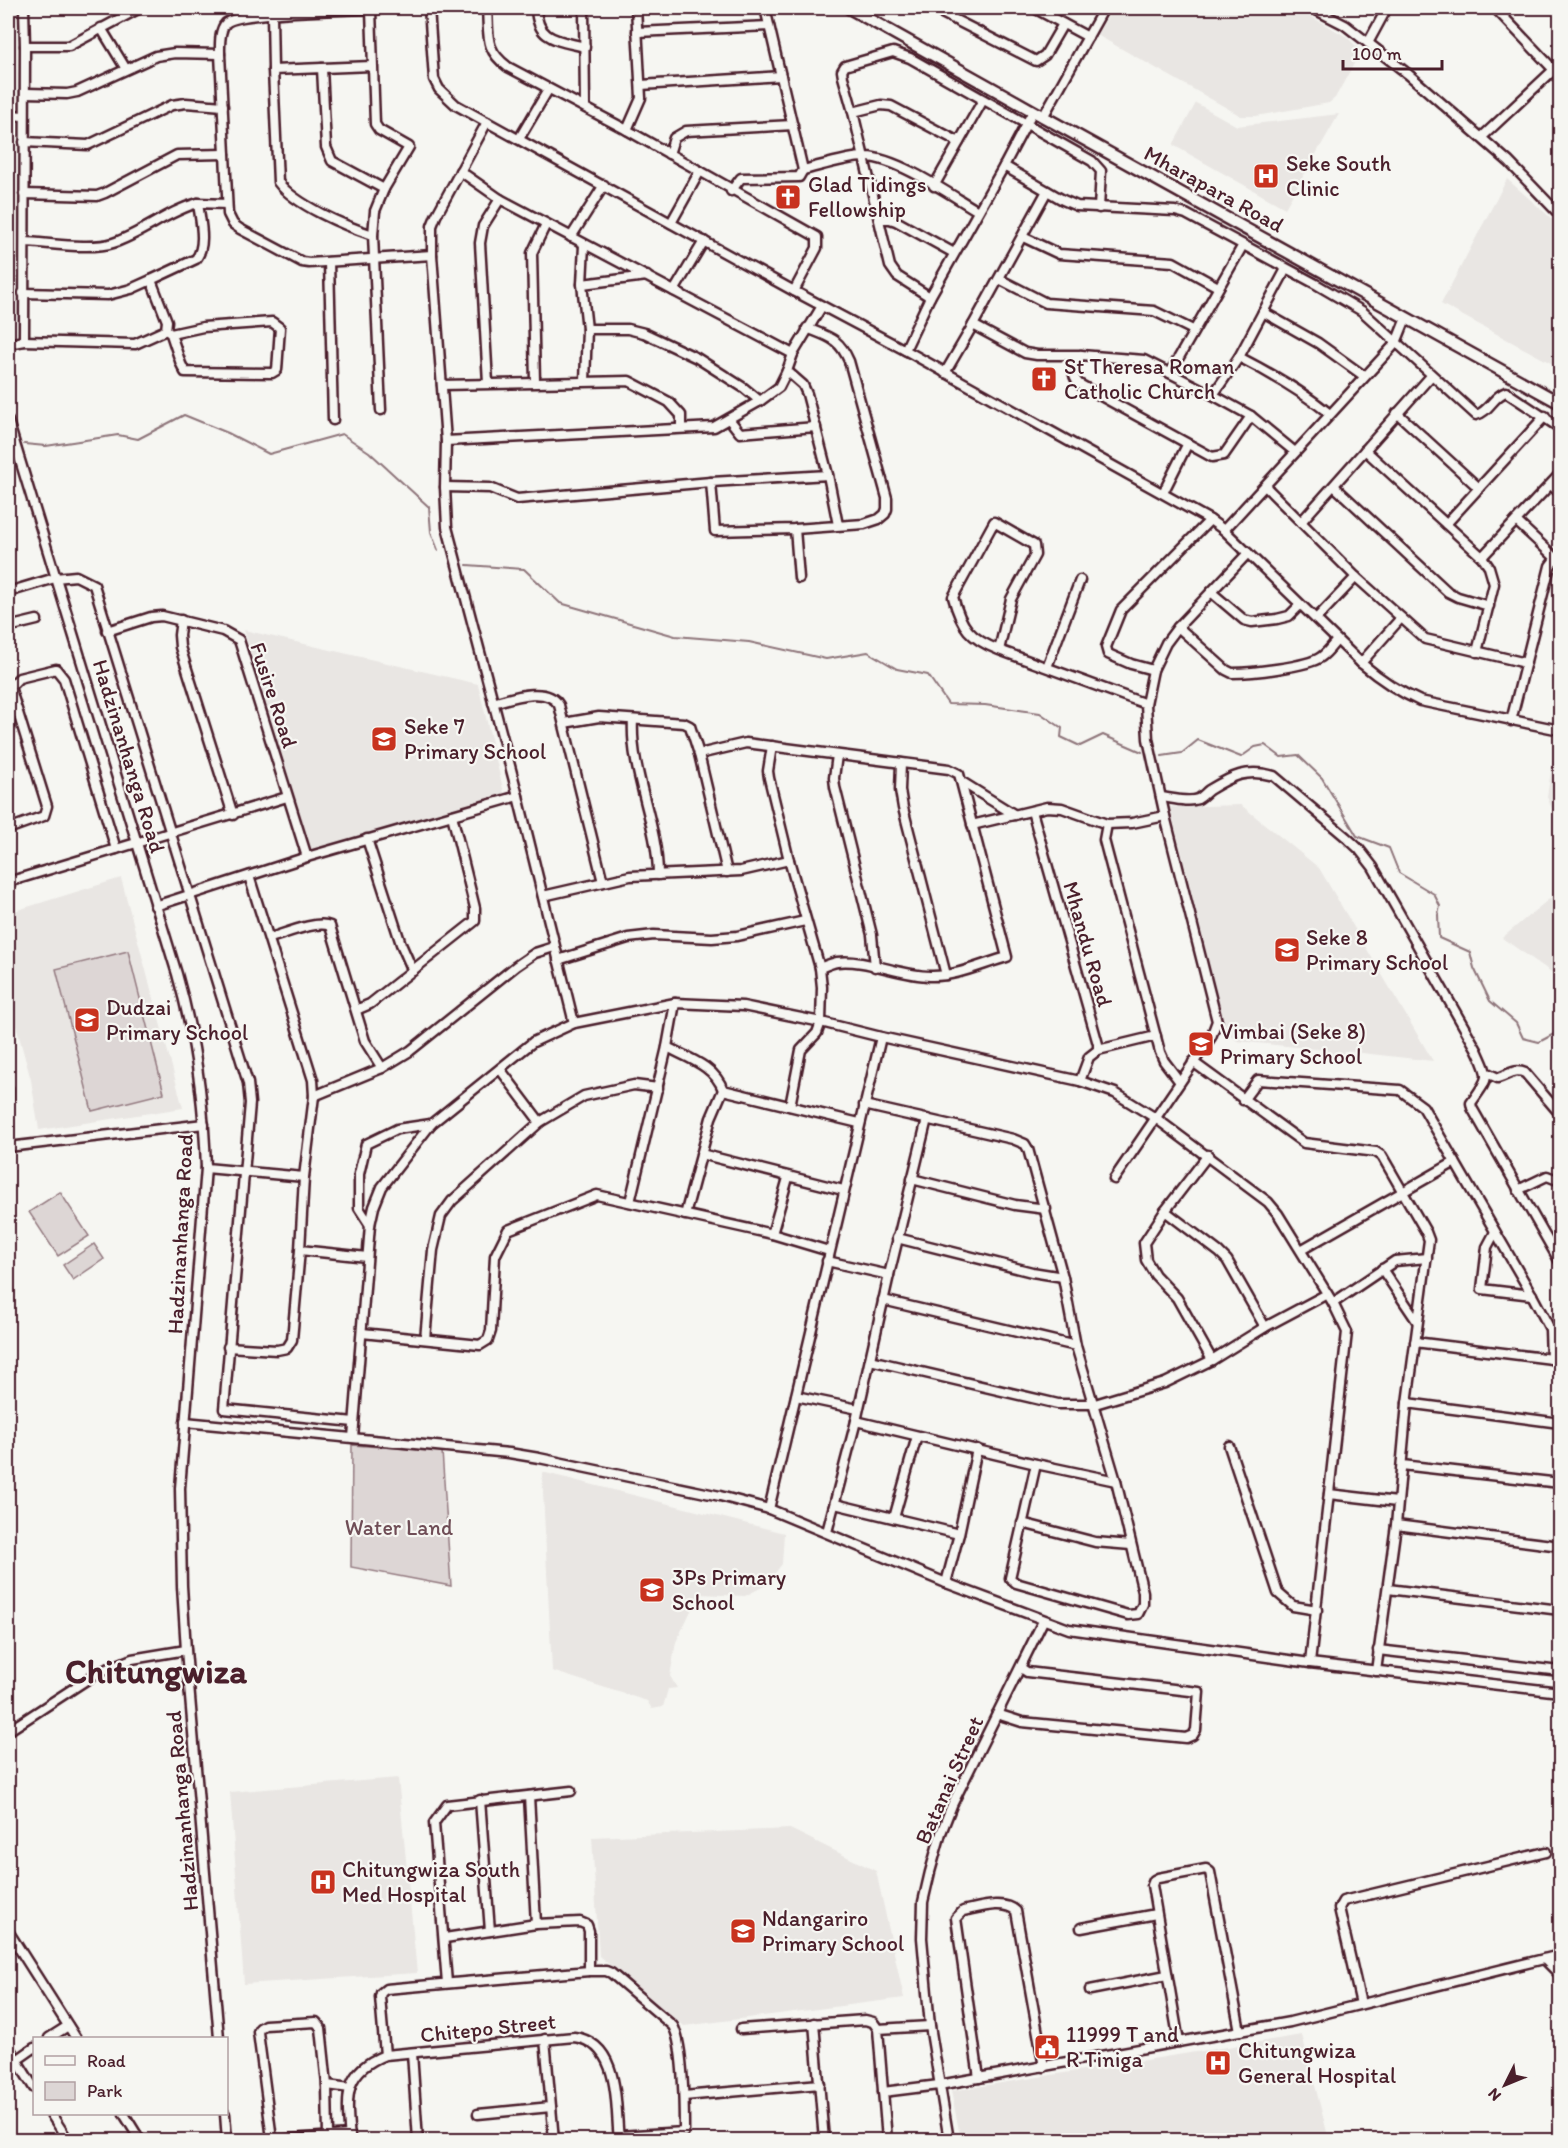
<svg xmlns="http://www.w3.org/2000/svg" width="1568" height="2148" viewBox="0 0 1568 2148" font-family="Itim,sans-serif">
<rect width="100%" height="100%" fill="#f6f6f2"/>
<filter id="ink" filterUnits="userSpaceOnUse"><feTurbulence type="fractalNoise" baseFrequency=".0167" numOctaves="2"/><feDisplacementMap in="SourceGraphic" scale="12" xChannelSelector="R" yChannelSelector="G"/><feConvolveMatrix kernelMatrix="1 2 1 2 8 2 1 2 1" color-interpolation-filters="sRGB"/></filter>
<g filter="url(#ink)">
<!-- built -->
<g fill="#e9e6e3">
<polygon points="1113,8 1296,8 1347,37 1361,51 1335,98 1329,103 1256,116 1241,116 1097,35"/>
<polygon points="1196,103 1237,126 1339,114 1285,208 1173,145"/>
<polygon points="1507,179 1560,226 1560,368 1441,304"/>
<polygon points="244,630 478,684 504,793 312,853"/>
<polygon points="1560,753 1560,828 1547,797 1553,758"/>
<polygon points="1241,805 1319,868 1433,1061 1344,1051 1343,1056 1326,1055 1326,1050 1237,1041 1226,1031 1170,807"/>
<polygon points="121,878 183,1108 39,1130 31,1080 8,996 8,913"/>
<polygon points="1560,890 1560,978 1502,938"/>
<polygon points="542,1472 784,1533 782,1564 766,1585 745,1596 699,1594 676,1642 670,1676 677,1688 668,1689 663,1707 652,1709 647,1701 552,1671"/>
<polygon points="398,1778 417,1973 244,1984 230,1792"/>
<polygon points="790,1829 876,1871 904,1998 684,2026 599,1956 592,1837"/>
<polygon points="1302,2035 1329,2140 961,2140 951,2091"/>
</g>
<!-- green -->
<g fill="#ddd6d5" stroke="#947a80" stroke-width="1.5">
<polygon points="128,951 164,1093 92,1111 56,969"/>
<polygon points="60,1192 89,1236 58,1256 29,1212"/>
<polygon points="94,1244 104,1259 73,1280 63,1265"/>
<polygon points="352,1445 442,1451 451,1586 351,1567"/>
</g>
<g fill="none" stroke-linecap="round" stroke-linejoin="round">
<!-- stream -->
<g stroke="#8e747a" stroke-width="2">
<polyline points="24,444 46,446 118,435 138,439 184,415 228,433 269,454 342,434 369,452 429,507 431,532 438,550"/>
<polyline points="467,565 524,569 560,603 675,636 749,642 826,659 868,652 897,669 928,675 948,704 985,705 1040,713 1062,728 1061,737 1080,746 1103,735 1142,752"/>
<polyline points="1162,756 1182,753 1198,740 1241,757 1255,747 1265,745 1281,757 1298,755 1322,778 1357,836 1389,848 1399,873 1434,894 1440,906 1438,915 1439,938 1470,952 1474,968 1490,1001 1516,1023 1523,1038 1539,1042 1554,1034 1560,1037"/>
</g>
<defs>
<g id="minor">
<polyline points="24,8 25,46 69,46 140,8"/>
<path d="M393 8C366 10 240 10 226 23 219 30 220 45 220 54L228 214 233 224 240 229 302 262 309 263 432 255"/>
<path d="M429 8 434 79 439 89 456 105 794 291 905 350 1210 520 1224 530 1361 663C1380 679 1397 691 1420 701L1560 730"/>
<path d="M487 8C489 36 484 49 508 67L627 130 817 237V248L794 291"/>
<path d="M536 8C537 41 558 40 585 47"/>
<polyline points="584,8 585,107"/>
<polyline points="932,8 1036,61 1045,55 1063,24"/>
<polyline points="1034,8 1088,37"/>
<polyline points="1312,8 1345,25 1408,74 1509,162 1560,215"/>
<polyline points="1495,8 1554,70"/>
<polyline points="371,10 375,124 379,130 409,147 384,189 375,211 373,235 381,410"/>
<polyline points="272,14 273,70 322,68 326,147 332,161 384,189"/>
<polyline points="101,28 126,69"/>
<polyline points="637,32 769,26"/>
<polyline points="1368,43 1387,8"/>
<polyline points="322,68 372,66"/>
<path d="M273 70 278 182C295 205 345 226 373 235"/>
<polyline points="641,85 781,76"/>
<polyline points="26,93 67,94 77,92 156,56 175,53 220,54"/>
<polyline points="853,112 881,105 891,106 959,142"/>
<polyline points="8,115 24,116"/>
<polyline points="1043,117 1104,8"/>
<polyline points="487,122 436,216 432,226 432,255 446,441 445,487 447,527 518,796 574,1023"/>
<polyline points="627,130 641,98 636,8"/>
<polyline points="1560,135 1560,134"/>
<polyline points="1482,137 1560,64"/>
<polyline points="519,139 548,90"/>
<polyline points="24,142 88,145 172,105 186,103 223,106"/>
<polyline points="669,154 674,138 686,131 793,125"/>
<polyline points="1004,166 1033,111"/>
<path d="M803 170C820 166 851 156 866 157 898 158 949 194 978 211"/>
<polyline points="460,171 500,199 793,354"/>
<polyline points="934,186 983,100"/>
<polyline points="731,191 741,178 799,177 803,170 765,8"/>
<polyline points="1047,191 973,325 1025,353 1037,355 1081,355 1144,360 1213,395 1239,357 1286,269"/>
<polyline points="24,194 97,196 105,193 177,155 225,154"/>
<polyline points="879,219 890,219 896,221 954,253"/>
<polyline points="671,223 700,171"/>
<polyline points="571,237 604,185"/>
<polyline points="1023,237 1059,254 1173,262 1218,287"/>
<path d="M25 242C49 243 91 250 113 243 143 233 168 211 198 203"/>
<polyline points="584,245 582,284 587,329 628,329 644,333 697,358 744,388 760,401"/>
<polyline points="329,262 333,420"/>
<polyline points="999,279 1046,303 1154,311 1193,330"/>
<path d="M151 280 196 259C207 245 200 220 198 203L227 204"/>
<polyline points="582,284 647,276"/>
<polyline points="674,291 704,241"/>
<polyline points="23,293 108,295 131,289 151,280 167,321 166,330 135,344 24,341"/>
<polyline points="930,297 897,276 890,266 853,112 843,77 842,71 845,66 893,52 910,58 1092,161 1101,171 1099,208"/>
<polyline points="1263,312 1318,343 1364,376"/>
<path d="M807 328C829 337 839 338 849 361L887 498V509L885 514 879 519 864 524 795 529 715 531 711 482 828 475 838 525"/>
<polyline points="166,330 171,334 181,364 185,372 272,373 277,370 280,328 272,322 203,327 171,334"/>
<polyline points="8,344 24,341 25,46"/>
<path d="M905 350 930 297 1004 166 1063 200 1077 206 1175 211 1186 214 1314 283 1362 311 1476 415C1489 412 1493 396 1506 392L1560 428"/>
<path d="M1081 355C1075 366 1069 373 1079 384L1212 457 1224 455 1251 416"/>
<path d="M1239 357C1272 374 1300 390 1330 414"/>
<polyline points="787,371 803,385 807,394 828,475"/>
<polyline points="945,373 973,325"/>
<polyline points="1170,373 1243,245"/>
<polyline points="585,381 587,329"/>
<polyline points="535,382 532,253 546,224"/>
<polyline points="488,383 480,243 483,226 500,199"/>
<polyline points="442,385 629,381 669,402 681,415 681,428"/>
<polyline points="1213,395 1251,416 1295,452"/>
<polyline points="1397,413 1479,488"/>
<polyline points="729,419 740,433 816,427"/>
<path d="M8 421 177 974C195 1037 204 1102 206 1168L180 1488 182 1586 186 1650 219 2038"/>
<polyline points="446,441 714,427 760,401 779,387 787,371 793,354 822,306"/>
<polyline points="1365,450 1482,557 1489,567 1494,584 1477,652"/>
<polyline points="1551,485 1560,493"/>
<polyline points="1265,486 1356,577 1425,639 1526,663"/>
<polyline points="1334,486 1448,592 1458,597 1489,606"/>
<polyline points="445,487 490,488 517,499 711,482"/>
<polyline points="1163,493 1187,445"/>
<polyline points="1516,521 1560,562"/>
<polyline points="1301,522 1431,376"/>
<polyline points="1446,524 1545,416"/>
<polyline points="795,529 799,578"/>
<polyline points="1224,530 1396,343 1406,318"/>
<polyline points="1482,557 1560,474"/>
<polyline points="8,592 55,578 76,576 94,585 248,1083 250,1103 224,1409 354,1422"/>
<polyline points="1211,592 1244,620 1252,622 1277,619 1289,616 1300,605"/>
<polyline points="1316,619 1356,577"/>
<polyline points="181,620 179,635 180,647 233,815"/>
<polyline points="8,627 37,620"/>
<path d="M1178 627 1226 670 1232 673C1250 673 1307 667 1321 657 1327 653 1332 646 1337 640"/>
<polyline points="107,631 151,617 162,616 223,631 239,640 307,857"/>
<path d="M999 650 1011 599 1035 555 1034 545 994 522 953 597C961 627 970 639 999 650L1146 704"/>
<polyline points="1361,663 1401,618"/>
<polyline points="1047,667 1080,580"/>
<polyline points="1153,670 1131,664 1108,654 1106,647 1121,610 1210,520"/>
<path d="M493 703C511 698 547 685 559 705L603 882"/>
<path d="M633 720C630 773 658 823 658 875"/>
<polyline points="1511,721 1550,566 1556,558"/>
<polyline points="564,723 599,717 684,723 690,726 699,754 727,872"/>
<polyline points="772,746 768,771 769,778 789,860 820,968 822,987 821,1022 817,1033 801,1050 790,1106"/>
<path d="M699 754 746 743 949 769 959 774 1007 957C982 964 955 977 930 976 901 976 864 958 837 962 831 963 825 966 820 968"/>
<polyline points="837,755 834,778 835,787 872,935 875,967"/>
<polyline points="901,763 900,790 903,808 946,975"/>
<polyline points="962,782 1015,815"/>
<path d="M1161 797C1171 798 1188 803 1198 799 1202 797 1205 793 1209 790 1232 776 1247 768 1274 776L1346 837 1359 849 1373 867 1477 1050C1490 1079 1490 1076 1471 1103L1472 1108 1560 1262"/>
<polyline points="1032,811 1098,1044 1098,1050 1089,1057 1080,1081"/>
<polyline points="1107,824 1104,840 1160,1052 1164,1061 1180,1082"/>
<polyline points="972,825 1047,807 1062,808 1107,824 1132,823 1165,816"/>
<polyline points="8,829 44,816 47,806 10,687 19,678 56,669 64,679 116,849"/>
<polyline points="367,839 401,944 413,971"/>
<polyline points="8,882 287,797"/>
<polyline points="543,896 630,876 741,871 789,860"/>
<polyline points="155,906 307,857 518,796"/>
<path d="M270 938C284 934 317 920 330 926L365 1041 382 1068"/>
<polyline points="558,960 628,938 654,935 712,938 737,936 805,921"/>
<polyline points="356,1010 370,1004 475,921 475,908 452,815"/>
<path d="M667 1047C688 1058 715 1066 723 1090L711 1118 685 1215"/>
<polyline points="1098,1050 1156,1036"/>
<polyline points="1193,1062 1304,1143 1376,1152 1382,1156 1426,1232 1429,1240 1407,1403 1396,1525 1376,1671"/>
<polyline points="500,1069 540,1122"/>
<path d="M1487 1073 1498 1078C1509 1075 1514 1068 1525 1073L1560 1114"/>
<polyline points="8,1089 8,1099"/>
<polyline points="723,1090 859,1123"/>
<polyline points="314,1096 382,1068 410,1051 516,966 535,953 554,947"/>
<polyline points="1243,1100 1258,1080 1400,1090 1423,1107 1532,1295 1550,1329 1551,1359"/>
<polyline points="864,1105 1013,1139 1025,1144 1028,1149 1063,1277 1076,1346 1116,1481 1143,1592 1143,1604 1138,1614 1128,1615 1016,1583 1010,1578 1036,1464"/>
<polyline points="8,1147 204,1124"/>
<polyline points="701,1154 843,1190"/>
<polyline points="1208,1155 1165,1211 1144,1243 1146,1260 1155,1275 1177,1298 1212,1360"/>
<polyline points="206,1168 304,1177"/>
<polyline points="912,1179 1015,1205 1046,1209"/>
<polyline points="1114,1179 1211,1037 1217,1021 1165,816 1148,739 1146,704 1153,670 1166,643 1178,627 1248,553"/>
<polyline points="1518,1190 1547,1176 1560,1181"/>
<polyline points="630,1202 667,1047 675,1003"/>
<polyline points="1165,1211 1219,1252 1227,1260 1265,1327"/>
<polyline points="370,1225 359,1208 359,1174 366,1144 397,1129 431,1124"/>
<polyline points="1495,1232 1487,1247 1482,1289 1532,1295"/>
<polyline points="772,1234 788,1178"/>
<polyline points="897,1238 1032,1272 1063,1277"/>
<polyline points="300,1250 367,1257"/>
<polyline points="1301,1250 1455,1162"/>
<polyline points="827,1261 889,1275"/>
<polyline points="1382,1269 1417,1321"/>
<polyline points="883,1300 1076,1346"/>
<polyline points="1333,1303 1395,1261 1427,1258"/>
<polyline points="362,1333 480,1345 488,1340 491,1331 495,1256 508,1230 597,1195 772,1234 829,1251"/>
<polyline points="425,1339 433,1250 441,1216 452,1201 540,1122 584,1096 634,1085 658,1088"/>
<polyline points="1415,1342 1560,1360"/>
<polyline points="228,1347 277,1350 287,1348 292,1340 300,1250 304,1177 314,1096 313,1080 249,876"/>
<polyline points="870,1360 1058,1404 1095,1404 1165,1383 1212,1360 1265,1327 1327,1294"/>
<polyline points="796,1396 858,1409"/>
<polyline points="1407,1403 1560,1423"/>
<polyline points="856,1421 1036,1464 1116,1481"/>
<polyline points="185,1422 509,1453 539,1458 720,1496 769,1509 946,1583 1069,1629 1310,1663 1560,1692"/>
<polyline points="353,1438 370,1225 374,1207 382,1187 431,1124 533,1042 574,1023 675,1003 743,1006 821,1022 881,1037 1080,1081 1115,1093 1157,1119 1268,1202 1278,1214 1333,1303 1347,1332 1310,1663"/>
<polyline points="1229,1446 1278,1593 1293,1606 1317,1610"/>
<polyline points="1402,1465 1560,1483"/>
<polyline points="1329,1494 1397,1502"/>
<polyline points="835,1504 959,1534 977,1449"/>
<polyline points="769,1509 881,1037"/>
<polyline points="894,1518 917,1436"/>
<polyline points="1022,1523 1095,1542 1131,1545"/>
<polyline points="1396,1525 1560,1546"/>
<polyline points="827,1532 856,1421 889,1275 927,1119"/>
<polyline points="946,1583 959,1534"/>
<polyline points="1388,1589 1560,1610"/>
<polyline points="1378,1650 1560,1671"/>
<polyline points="997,1714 1022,1722 1186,1738 1193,1735 1196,1730 1199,1692 1027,1672 1021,1668"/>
<polyline points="8,1731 97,1673 132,1659 186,1650"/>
<polyline points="529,1796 536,1924"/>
<polyline points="480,1800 490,1931"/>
<polyline points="1081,1928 1156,1914"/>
<polyline points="8,1931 76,2038"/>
<polyline points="445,1938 536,1924 580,1922 587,1925 589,1931 589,1971"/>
<polyline points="1544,1959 1560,1975"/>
<polyline points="447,1983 434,1823 447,1805 571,1791"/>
<polyline points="1090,1990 1167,1975"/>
<polyline points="1361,2004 1339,1908 1343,1901 1546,1852"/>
<polyline points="814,2023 824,2140"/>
<polyline points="741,2029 865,2020 873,2022 878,2029"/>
<polyline points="49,2038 68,2026"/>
<polyline points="545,2039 554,2140"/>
<polyline points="1179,2042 1152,1885 1154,1880 1158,1878 1206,1869 1210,1872 1240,2031"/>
<polyline points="8,2046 34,2088"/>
<polyline points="412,2053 418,2140"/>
<path d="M385 2055 380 1997 381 1993 386 1989 589 1971H606L611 1973 673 2026C684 2045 684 2108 684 2132L618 2136"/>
<polyline points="17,2060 34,2048"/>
<path d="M979 2078 956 1918 963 1911C978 1908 1004 1899 1016 1911L1044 2067"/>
<polyline points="327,2085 328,2136"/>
<polyline points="883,2092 939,2085 1290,2022 1560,1955"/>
<polyline points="684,2096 820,2084"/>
<polyline points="51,2114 68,2140"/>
<polyline points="124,2114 140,2140"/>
<polyline points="225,2114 227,2140"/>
<polyline points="478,2114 551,2107"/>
<polyline points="350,2135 276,2140 272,2139 258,2032 260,2028 265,2025 316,2022 321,2028 327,2085 350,2088"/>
<path d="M350 2140C347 2100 341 2072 385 2055L574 2037C621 2043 615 2106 619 2140"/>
<polyline points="887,2140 878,2029 930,2026"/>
<polyline points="949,2140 930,2026 922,1938 923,1902 930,1872 941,1833 952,1805 1043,1621"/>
</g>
<polyline id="major" points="849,8 1033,111 1560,403"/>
</defs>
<!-- minor casing -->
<use href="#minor" stroke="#4a1f2b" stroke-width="13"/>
<!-- major casing -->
<use href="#major" stroke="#4a1f2b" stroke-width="15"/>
<!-- minor -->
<use href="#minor" stroke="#f6f6f2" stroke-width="8"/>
<!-- major -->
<use href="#major" stroke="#f6f6f2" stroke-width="10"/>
</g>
</g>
<!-- icons -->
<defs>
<symbol id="hospital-square" viewBox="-11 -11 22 22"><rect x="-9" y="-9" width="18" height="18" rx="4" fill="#c8321e" stroke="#f6f6f2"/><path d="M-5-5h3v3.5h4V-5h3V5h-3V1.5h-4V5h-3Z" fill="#fff"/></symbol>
<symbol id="church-square" viewBox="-11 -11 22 22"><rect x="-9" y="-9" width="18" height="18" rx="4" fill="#c8321e" stroke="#f6f6f2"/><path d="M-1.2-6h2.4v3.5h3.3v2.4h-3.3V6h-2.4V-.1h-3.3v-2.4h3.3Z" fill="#fff"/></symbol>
<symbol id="school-square" viewBox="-11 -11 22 22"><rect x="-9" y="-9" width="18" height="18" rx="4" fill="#c8321e" stroke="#f6f6f2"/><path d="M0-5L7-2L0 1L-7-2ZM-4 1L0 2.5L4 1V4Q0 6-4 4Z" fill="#fff"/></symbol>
<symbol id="civic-square" viewBox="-11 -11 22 22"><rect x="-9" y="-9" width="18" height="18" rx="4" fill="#c8321e" stroke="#f6f6f2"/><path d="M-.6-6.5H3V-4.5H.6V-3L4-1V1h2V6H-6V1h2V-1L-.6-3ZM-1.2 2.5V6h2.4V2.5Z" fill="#fff"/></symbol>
</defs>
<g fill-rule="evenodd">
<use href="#hospital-square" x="1251" y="161" width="30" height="30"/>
<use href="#church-square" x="773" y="182" width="30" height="30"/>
<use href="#church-square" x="1029" y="364" width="30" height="30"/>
<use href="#school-square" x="369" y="724" width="30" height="30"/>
<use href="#school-square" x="1272" y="935" width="30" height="30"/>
<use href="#school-square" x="72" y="1005" width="30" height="30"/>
<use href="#school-square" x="1186" y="1029" width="30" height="30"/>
<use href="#school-square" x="637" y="1575" width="30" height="30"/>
<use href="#hospital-square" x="308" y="1867" width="30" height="30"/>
<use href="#school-square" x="728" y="1916" width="30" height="30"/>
<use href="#civic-square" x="1032" y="2032" width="30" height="30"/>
<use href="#hospital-square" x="1203" y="2048" width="30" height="30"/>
</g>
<g text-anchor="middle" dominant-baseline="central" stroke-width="4.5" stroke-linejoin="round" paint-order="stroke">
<!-- poi labels -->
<g font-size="22" fill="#4a1f2b" stroke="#f6f6f2" text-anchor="start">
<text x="1286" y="163">Seke South<tspan x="1286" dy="25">Clinic</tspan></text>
<text x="808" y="184">Glad Tidings<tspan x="808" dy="25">Fellowship</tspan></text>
<text x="1064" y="366">St Theresa Roman<tspan x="1064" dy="25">Catholic Church</tspan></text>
<text x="404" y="726">Seke 7<tspan x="404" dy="25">Primary School</tspan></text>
<text x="1306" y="937">Seke 8<tspan x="1306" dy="25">Primary School</tspan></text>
<text x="106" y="1007">Dudzai<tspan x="106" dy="25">Primary School</tspan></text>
<text x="1220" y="1031">Vimbai (Seke 8)<tspan x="1220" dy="25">Primary School</tspan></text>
<text x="672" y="1577">3Ps Primary<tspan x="672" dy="25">School</tspan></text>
<text x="342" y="1869">Chitungwiza South<tspan x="342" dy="25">Med Hospital</tspan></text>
<text x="762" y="1918">Ndangariro<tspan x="762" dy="25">Primary School</tspan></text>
<text x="1066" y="2034">11999 T and<tspan x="1066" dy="25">R Tiniga</tspan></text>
<text x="1238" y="2050">Chitungwiza<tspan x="1238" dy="25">General Hospital</tspan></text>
</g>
<!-- street labels -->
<g font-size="22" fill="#4a1f2b" stroke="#f6f6f2">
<text transform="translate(1214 189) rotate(29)">Mharapara Road</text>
<text transform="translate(274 695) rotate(72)">Fusire Road</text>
<text transform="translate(129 756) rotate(73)">Hadzinanhanga Road</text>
<text transform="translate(1088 944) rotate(74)">Mhandu Road</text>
<text transform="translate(180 1234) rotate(-87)">Hadzinanhanga Road</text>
<text transform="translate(949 1780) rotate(-66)">Batanai Street</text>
<text transform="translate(182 1811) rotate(-95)">Hadzinanhanga Road</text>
<text transform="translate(488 2028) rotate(-6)">Chitepo Street</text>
</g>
<!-- park labels -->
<g font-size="22" fill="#6f4d56" stroke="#f6f6f2">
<text x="399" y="1527">Water Land</text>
</g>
<!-- town labels -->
<g font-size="34" font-weight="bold" fill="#4a1f2b" stroke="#f6f6f2">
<text x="156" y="1671">Chitungwiza</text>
</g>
</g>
<!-- margin -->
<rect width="1568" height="2148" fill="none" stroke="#f6f6f2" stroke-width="30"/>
<rect x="15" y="15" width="1538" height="2118" fill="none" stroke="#4a1f2b" stroke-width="2" filter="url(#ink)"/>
<!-- legend -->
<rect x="33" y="2037" width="195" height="78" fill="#f6f6f2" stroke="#b1a0a2" stroke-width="1.5"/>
<rect x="45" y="2056" width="30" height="9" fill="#f6f6f2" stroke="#b1a0a2" stroke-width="1.5"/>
<text x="87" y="2067" font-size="18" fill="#4a1f2b">Road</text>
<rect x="45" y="2082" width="30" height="18" fill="#ddd6d5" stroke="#b1a0a2" stroke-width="1.5"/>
<text x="87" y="2097" font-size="18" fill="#4a1f2b">Park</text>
<!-- north arrow -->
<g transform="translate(1505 2085) rotate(227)" stroke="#f6f6f2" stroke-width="4.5" paint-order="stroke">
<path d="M0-4.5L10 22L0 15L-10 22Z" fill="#4a1f2b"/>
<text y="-9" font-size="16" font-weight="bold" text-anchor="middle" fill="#4a1f2b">N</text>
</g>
<!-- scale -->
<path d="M1343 60v9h99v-9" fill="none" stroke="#4a1f2b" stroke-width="3"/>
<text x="1352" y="60" font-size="18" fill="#4a1f2b" stroke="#f6f6f2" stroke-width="4.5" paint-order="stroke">100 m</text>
</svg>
